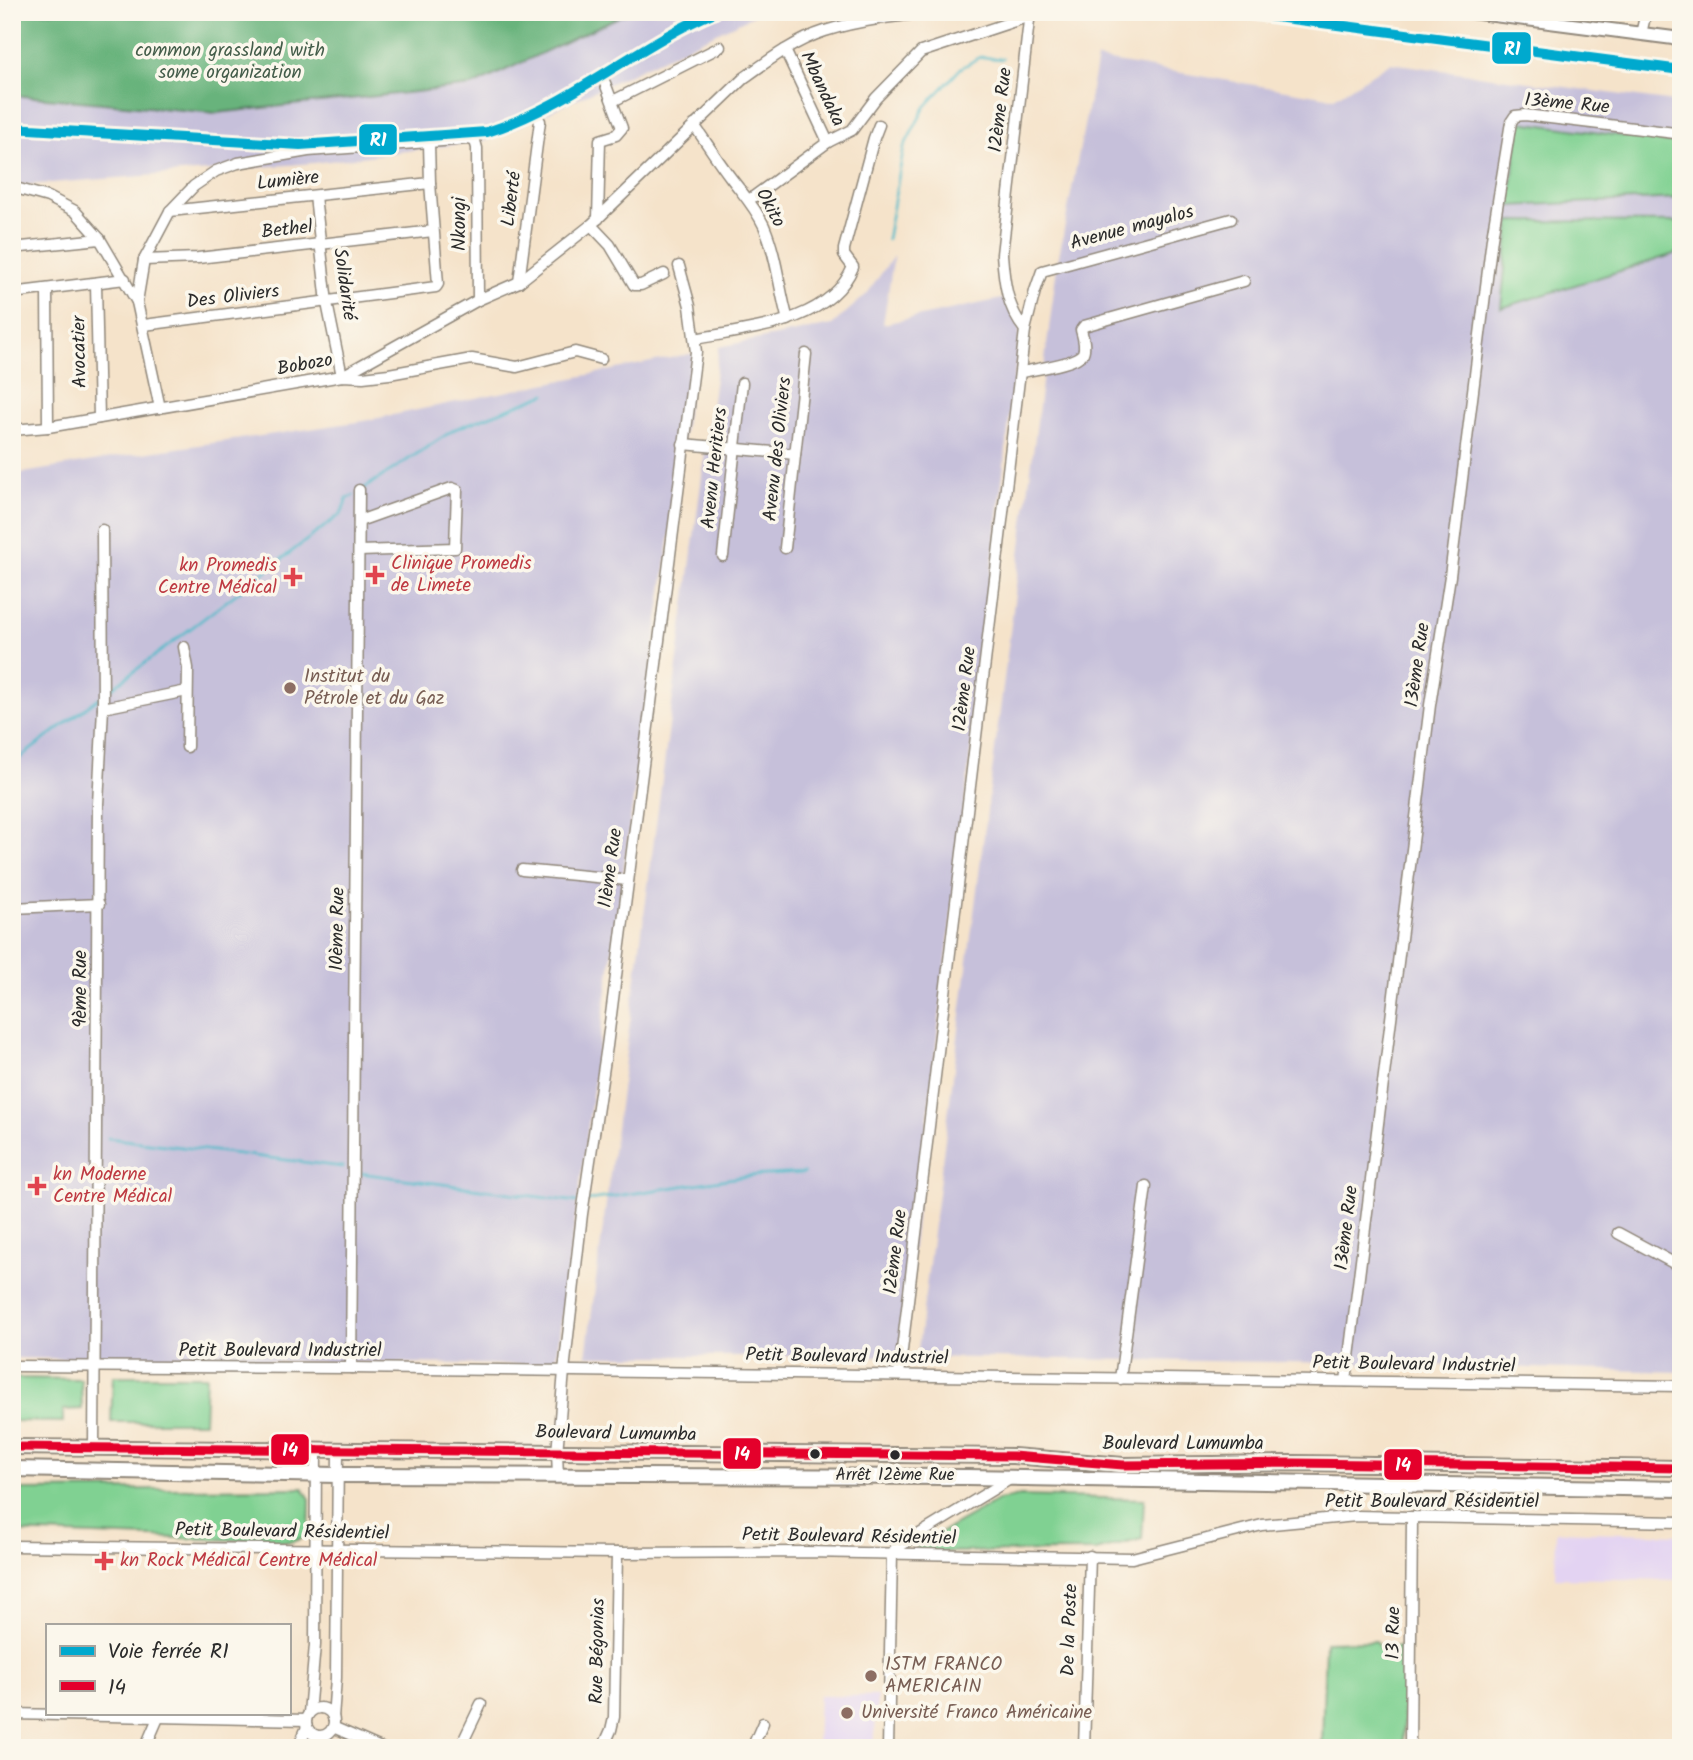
<svg xmlns="http://www.w3.org/2000/svg" width="1693" height="1760" viewBox="0 0 1693 1760" font-family="Kalam,sans-serif">
<rect width="100%" height="100%" fill="#fbf7ec"/>
<filter id="ink" filterUnits="userSpaceOnUse"><feTurbulence type="fractalNoise" baseFrequency=".0143" numOctaves="2"/><feDisplacementMap in="SourceGraphic" scale="14" xChannelSelector="R" yChannelSelector="G"/><feConvolveMatrix kernelMatrix="1 2 1 2 8 2 1 2 1" color-interpolation-filters="sRGB"/></filter>
<filter id="wash" filterUnits="userSpaceOnUse"><feTurbulence type="fractalNoise" baseFrequency=".00686" numOctaves="4" result="noise"/><feDisplacementMap in="SourceGraphic" scale="28" xChannelSelector="R" yChannelSelector="G"/><feGaussianBlur stdDeviation="1.57" result="paint"/><feColorMatrix in="noise" values="0 0 0 0 0 0 0 0 0 0 0 0 0 0 0 0 0 1.4 0 .05"/><feComposite in="paint" operator="in"/></filter>
<g filter="url(#wash)">
<rect width="100%" height="100%" fill="#f5e3ca"/>
<!-- built -->
<g fill="#e3d3f2">
<polygon points="1556,1531 1681,1535 1681,1580 1555,1578"/>
<polygon points="819,1696 877,1696 874,1748 817,1748"/>
</g>
<!-- industrial -->
<g fill="#c6c0da">
<polygon points="12,12 761,12 490,140 314,163 12,186"/>
<polygon points="1097,59 1334,98 1390,63 1681,103 1681,1372 1351,1363 917,1357 1057,266"/>
<polygon points="894,255 883,324 1011,297 1020,328 900,1356 586,1356 719,347 832,325 867,294"/>
<polygon points="695,353 555,1365 12,1358 12,475 129,455 364,421"/>
</g>
<!-- green -->
<g fill="#80d192" stroke="#567e5e" stroke-width="2">
<polygon points="1520,122 1681,144 1681,189 1679,198 1509,206"/>
<polygon points="1510,221 1681,222 1681,252 1501,308"/>
<polygon points="113,1376 206,1376 204,1422 111,1422"/>
<polygon points="12,1378 81,1379 82,1409 63,1410 63,1422 12,1421"/>
<polygon points="303,1488 310,1499 309,1535 292,1542 12,1532 12,1490"/>
<polygon points="1020,1496 1144,1499 1142,1539 1096,1551 917,1552 917,1546 999,1500"/>
<polygon points="1375,1641 1379,1647 1405,1647 1403,1748 1322,1748 1325,1642"/>
</g>
<!-- forest -->
<polygon fill="#68b37c" stroke="#4a6f54" stroke-width="2" points="12,12 629,12 472,86 216,113 12,95"/>
<g fill="none" stroke-linecap="round" stroke-linejoin="round">
<!-- stream -->
<g stroke="#4ebac9" stroke-width="2.5">
<polyline points="887,239 904,147 925,107 961,68 980,57 1003,59"/>
<polyline points="363,489 455,429 546,394"/>
<polyline points="107,692 341,514 347,499 354,495"/>
<polyline points="12,764 99,698"/>
<polyline points="108,1138 343,1167"/>
<polyline points="360,1173 577,1202 747,1176 804,1173"/>
</g>
</g>
</g>
<g filter="url(#ink)">
<g fill="none" stroke-linecap="round" stroke-linejoin="round">
<defs>
<g id="minor">
<polyline points="1641,34 1646,12"/>
<polyline points="785,50 828,142"/>
<polyline points="613,101 720,47"/>
<path d="M694 125C706 142 718 161 731 178 743 194 755 207 764 226 777 256 779 289 788 320"/>
<polyline points="12,187 48,197 75,211 100,239 137,302 160,408"/>
<polyline points="315,196 327,303 342,376"/>
<polyline points="749,200 828,142 852,130 876,98 921,52 1030,16"/>
<polyline points="170,211 430,183 429,143"/>
<polyline points="598,219 600,140 616,135 622,128 605,83"/>
<polyline points="591,225 610,245 634,285 641,285 664,274"/>
<polyline points="12,248 100,239"/>
<polyline points="144,260 198,258 433,231"/>
<polyline points="519,282 540,121"/>
<polyline points="96,284 99,418"/>
<polyline points="47,289 48,427"/>
<polyline points="12,293 125,279"/>
<polyline points="137,302 144,260 170,211 194,186 216,171 238,163 308,151 469,139 475,141 477,148 478,300"/>
<polyline points="144,325 436,287 438,284 430,183"/>
<path d="M1025 330C1007 308 1004 282 1002 254L1030 12"/>
<path d="M695 339C747 329 829 324 853 267L844 255V249L874 138 879 125"/>
<path d="M1022 372C1035 369 1076 364 1083 353 1086 346 1083 337 1081 330L1084 326 1244 281"/>
<path d="M342 376 478 300 519 282 591 225 744 78C769 60 796 40 825 31 860 20 898 16 934 12"/>
<polyline points="12,430 48,427 342,376 363,377 389,374 472,359 517,367 575,352 601,359"/>
<polyline points="683,444 795,454"/>
<polyline points="359,521 452,488 457,490 455,548 359,551"/>
<polyline points="785,548 806,354"/>
<polyline points="723,556 742,383"/>
<polyline points="184,647 188,668 187,747"/>
<polyline points="103,708 187,691"/>
<polyline points="522,870 628,880"/>
<polyline points="13,908 99,904"/>
<polyline points="1618,1233 1681,1267"/>
<polyline points="12,1366 351,1368 1681,1386"/>
<polyline points="351,1368 359,490"/>
<polyline points="899,1375 1025,330 1035,291 1042,271 1231,219"/>
<polyline points="1120,1379 1146,1186"/>
<polyline points="1346,1381 1430,705 1450,576 1492,238 1511,122 1515,116 1525,115 1675,133"/>
<polyline points="94,1448 98,804 103,708 102,530"/>
<polyline points="558,1476 557,1453 564,1371 582,1214 607,1046 696,352 690,306 679,266"/>
<polyline points="12,1546 617,1553 806,1552 1132,1558 1262,1525 1356,1516 1681,1522"/>
<circle cx="320" cy="1722" r="14"/>
<polyline points="309,1713 315,1645 316,1451"/>
<polyline points="12,1714 306,1720"/>
<polyline points="333,1718 336,1678 338,1450"/>
<polyline points="333,1727 381,1748"/>
<polyline points="145,1748 158,1718"/>
<polyline points="298,1748 307,1727"/>
<polyline points="460,1748 481,1704"/>
<polyline points="603,1748 611,1730 614,1717 617,1553"/>
<polyline points="752,1748 763,1723"/>
<polyline points="888,1748 892,1554 895,1549 1010,1479"/>
<polyline points="1084,1748 1090,1556"/>
<polyline points="1410,1748 1412,1519"/>
</g>
<polyline id="major" points="1471,12 1681,39"/>
<g id="highway">
<polyline points="12,1447 1013,1456 1123,1465 1294,1463 1681,1468"/>
<polyline points="12,1469 337,1475 968,1477 1681,1489"/>
</g>
</defs>
<!-- minor casing -->
<use href="#minor" stroke="#90877a" stroke-width="13"/>
<!-- major casing -->
<use href="#major" stroke="#90877a" stroke-width="16"/>
<!-- highway casing -->
<use href="#highway" stroke="#90877a" stroke-width="18"/>
<!-- minor -->
<use href="#minor" stroke="#fff" stroke-width="10"/>
<!-- major -->
<use href="#major" stroke="#fff" stroke-width="12"/>
<!-- highway -->
<use href="#highway" stroke="#fff" stroke-width="14"/>
<!-- rail -->
<path stroke="#2b2b2b" stroke-width="2.5" stroke-dasharray="10 5" stroke-linecap="butt" d="M12 128 300 145 487 132C570 106 636 45 715 12"/>
<defs>
<polyline id="bus-1" points="12,1447 1013,1456 1123,1465 1294,1463 1681,1468"/>
</defs>
<!-- bus-1 casing -->
<use href="#bus-1" stroke="#fbf7ec" stroke-width="14"/>
<!-- bus-1 -->
<use href="#bus-1" stroke="#e4002b" stroke-width="9"/>
<defs>
<g id="rail-1">
<polyline points="1238,12 1681,70"/>
<path d="M12 128 300 145 487 132C570 106 636 45 715 12"/>
</g>
</defs>
<!-- rail-1 casing -->
<use href="#rail-1" stroke="#fbf7ec" stroke-width="16"/>
<!-- rail-1 -->
<use href="#rail-1" stroke="#00a9ce" stroke-width="10"/>
</g>
</g>
<!-- markers -->
<g fill="#e0444e" stroke="#fbf7ec" stroke-width="2.5">
<path d="M371.5 564.5h7v7h7v7h-7v7h-7v-7h-7v-7h7z"/>
<path d="M289.5 566.5h7v7h7v7h-7v7h-7v-7h-7v-7h7z"/>
<path d="M33.5 1175.5h7v7h7v7h-7v7h-7v-7h-7v-7h7z"/>
<path d="M100.5 1550.5h7v7h7v7h-7v7h-7v-7h-7v-7h7z"/>
</g>
<g fill="#8d6e63" stroke="#fbf7ec" stroke-width="2.5">
<circle cx="290" cy="688" r="7"/>
<circle cx="871" cy="1676" r="7"/>
<circle cx="847" cy="1713" r="7"/>
</g>
<g fill="#2b2b2b" stroke="#fbf7ec" stroke-width="2.5">
<circle cx="815" cy="1454" r="6"/>
<circle cx="895" cy="1455" r="6"/>
</g>
<g text-anchor="middle" dominant-baseline="central" stroke-width="7" stroke-linejoin="round" paint-order="stroke">
<!-- bus labels -->
<g font-size="17" fill="#2b2b2b" stroke="#fbf7ec">
<text x="895" y="1475">Arrêt 12ème Rue</text>
</g>
<!-- park labels -->
<g font-size="19" fill="#445d4a" stroke="#fbf7ec">
<text x="230" y="51">common grassland with<tspan x="230" dy="22">some organization</tspan></text>
</g>
<!-- street labels -->
<g font-size="19" fill="#2b2b2b" stroke="#fbf7ec">
<text transform="translate(822 89) rotate(65)">Mbandaka</text>
<text transform="translate(1567 104) rotate(5)">13ème Rue</text>
<text transform="translate(1001 110) rotate(-83)">12ème Rue</text>
<text transform="translate(288 181) rotate(-6)">Lumière</text>
<text transform="translate(512 199) rotate(-83)">Liberté</text>
<text transform="translate(770 208) rotate(62)">Okito</text>
<text transform="translate(460 224) rotate(-90)">Nkongi</text>
<text transform="translate(1132 228) rotate(-15)">Avenue mayalos</text>
<text transform="translate(287 230) rotate(-6)">Bethel</text>
<text transform="translate(344 284) rotate(82)">Solidarité</text>
<text transform="translate(233 297) rotate(-7)">Des Oliviers</text>
<text transform="translate(80 352) rotate(-91)">Avocatier</text>
<text transform="translate(305 365) rotate(-10)">Bobozo</text>
<text transform="translate(778 449) rotate(-84)">Avenu des Oliviers</text>
<text transform="translate(715 468) rotate(-84)">Avenu Heritiers</text>
<text transform="translate(1418 665) rotate(-82)">13ème Rue</text>
<text transform="translate(965 689) rotate(-83)">12ème Rue</text>
<text transform="translate(611 868) rotate(-82)">11ème Rue</text>
<text transform="translate(338 929) rotate(-89)">10ème Rue</text>
<text transform="translate(81 989) rotate(-90)">9ème Rue</text>
<text transform="translate(1347 1228) rotate(-83)">13ème Rue</text>
<text transform="translate(896 1252) rotate(-83)">12ème Rue</text>
<text x="280" y="1351">Petit Boulevard Industriel</text>
<text transform="translate(847 1357) rotate(1)">Petit Boulevard Industriel</text>
<text transform="translate(1414 1365) rotate(1)">Petit Boulevard Industriel</text>
<text transform="translate(616 1434) rotate(1)">Boulevard Lumumba</text>
<text x="1183" y="1444">Boulevard Lumumba</text>
<text x="1432" y="1502">Petit Boulevard Résidentiel</text>
<text transform="translate(282 1532) rotate(1)">Petit Boulevard Résidentiel</text>
<text transform="translate(849 1537) rotate(1)">Petit Boulevard Résidentiel</text>
<text transform="translate(1070 1630) rotate(-88)">De la Poste</text>
<text transform="translate(1394 1633) rotate(-89)">13 Rue</text>
<text transform="translate(598 1651) rotate(-89)">Rue Bégonias</text>
</g>
<!-- health labels -->
<g font-size="19" fill="#be3a42" stroke="#fbf7ec" text-anchor="start">
<text x="391" y="564">Clinique Promedis<tspan x="391" dy="22">de Limete</tspan></text>
<text x="277" y="566" text-anchor="end">kn Promedis<tspan x="277" dy="22">Centre Médical</tspan></text>
<text x="53" y="1175">kn Moderne<tspan x="53" dy="22">Centre Médical</tspan></text>
<text x="120" y="1561">kn Rock Médical Centre Médical</text>
</g>
<!-- education labels -->
<g font-size="19" fill="#785e54" stroke="#fbf7ec" text-anchor="start">
<text x="304" y="677">Institut du<tspan x="304" dy="22">Pétrole et du Gaz</tspan></text>
<text x="885" y="1665">ISTM FRANCO<tspan x="885" dy="22">AMERICAIN</tspan></text>
<text x="861" y="1713">Université Franco Américaine</text>
</g>
</g>
<g stroke="#fbf7ec" stroke-width="2.5">
<rect x="1491" y="31" width="41" height="34" rx="7" fill="#00a9ce"/>
<rect x="358" y="123" width="40" height="33" rx="7" fill="#00a9ce"/>
<rect x="270" y="1433" width="40" height="33" rx="7" fill="#e4002b"/>
<rect x="722" y="1437" width="40" height="33" rx="7" fill="#e4002b"/>
<rect x="1383" y="1448" width="40" height="33" rx="7" fill="#e4002b"/>
</g>
<g font-size="19" text-anchor="middle" font-weight="bold" fill="#fff">
<text x="1512" y="55">R1</text>
<text x="378" y="146">R1</text>
<text x="290" y="1456">14</text>
<text x="742" y="1460">14</text>
<text x="1403" y="1471">14</text>
</g>
<!-- margin -->
<rect width="1693" height="1760" fill="none" stroke="#fbf7ec" stroke-width="42"/>
<!-- legend -->
<rect x="46" y="1624" width="245" height="91" fill="#fbf7ec" stroke="#a8a59f" stroke-width="2"/>
<rect x="60" y="1646" width="35" height="10" fill="#00a9ce" stroke="#a8a59f" stroke-width="2"/>
<text x="108" y="1658" font-size="21" fill="#2b2b2b">Voie ferrée R1</text>
<rect x="60" y="1681" width="35" height="10" fill="#e4002b" stroke="#a8a59f" stroke-width="2"/>
<text x="108" y="1694" font-size="21" fill="#2b2b2b">14</text>
</svg>
